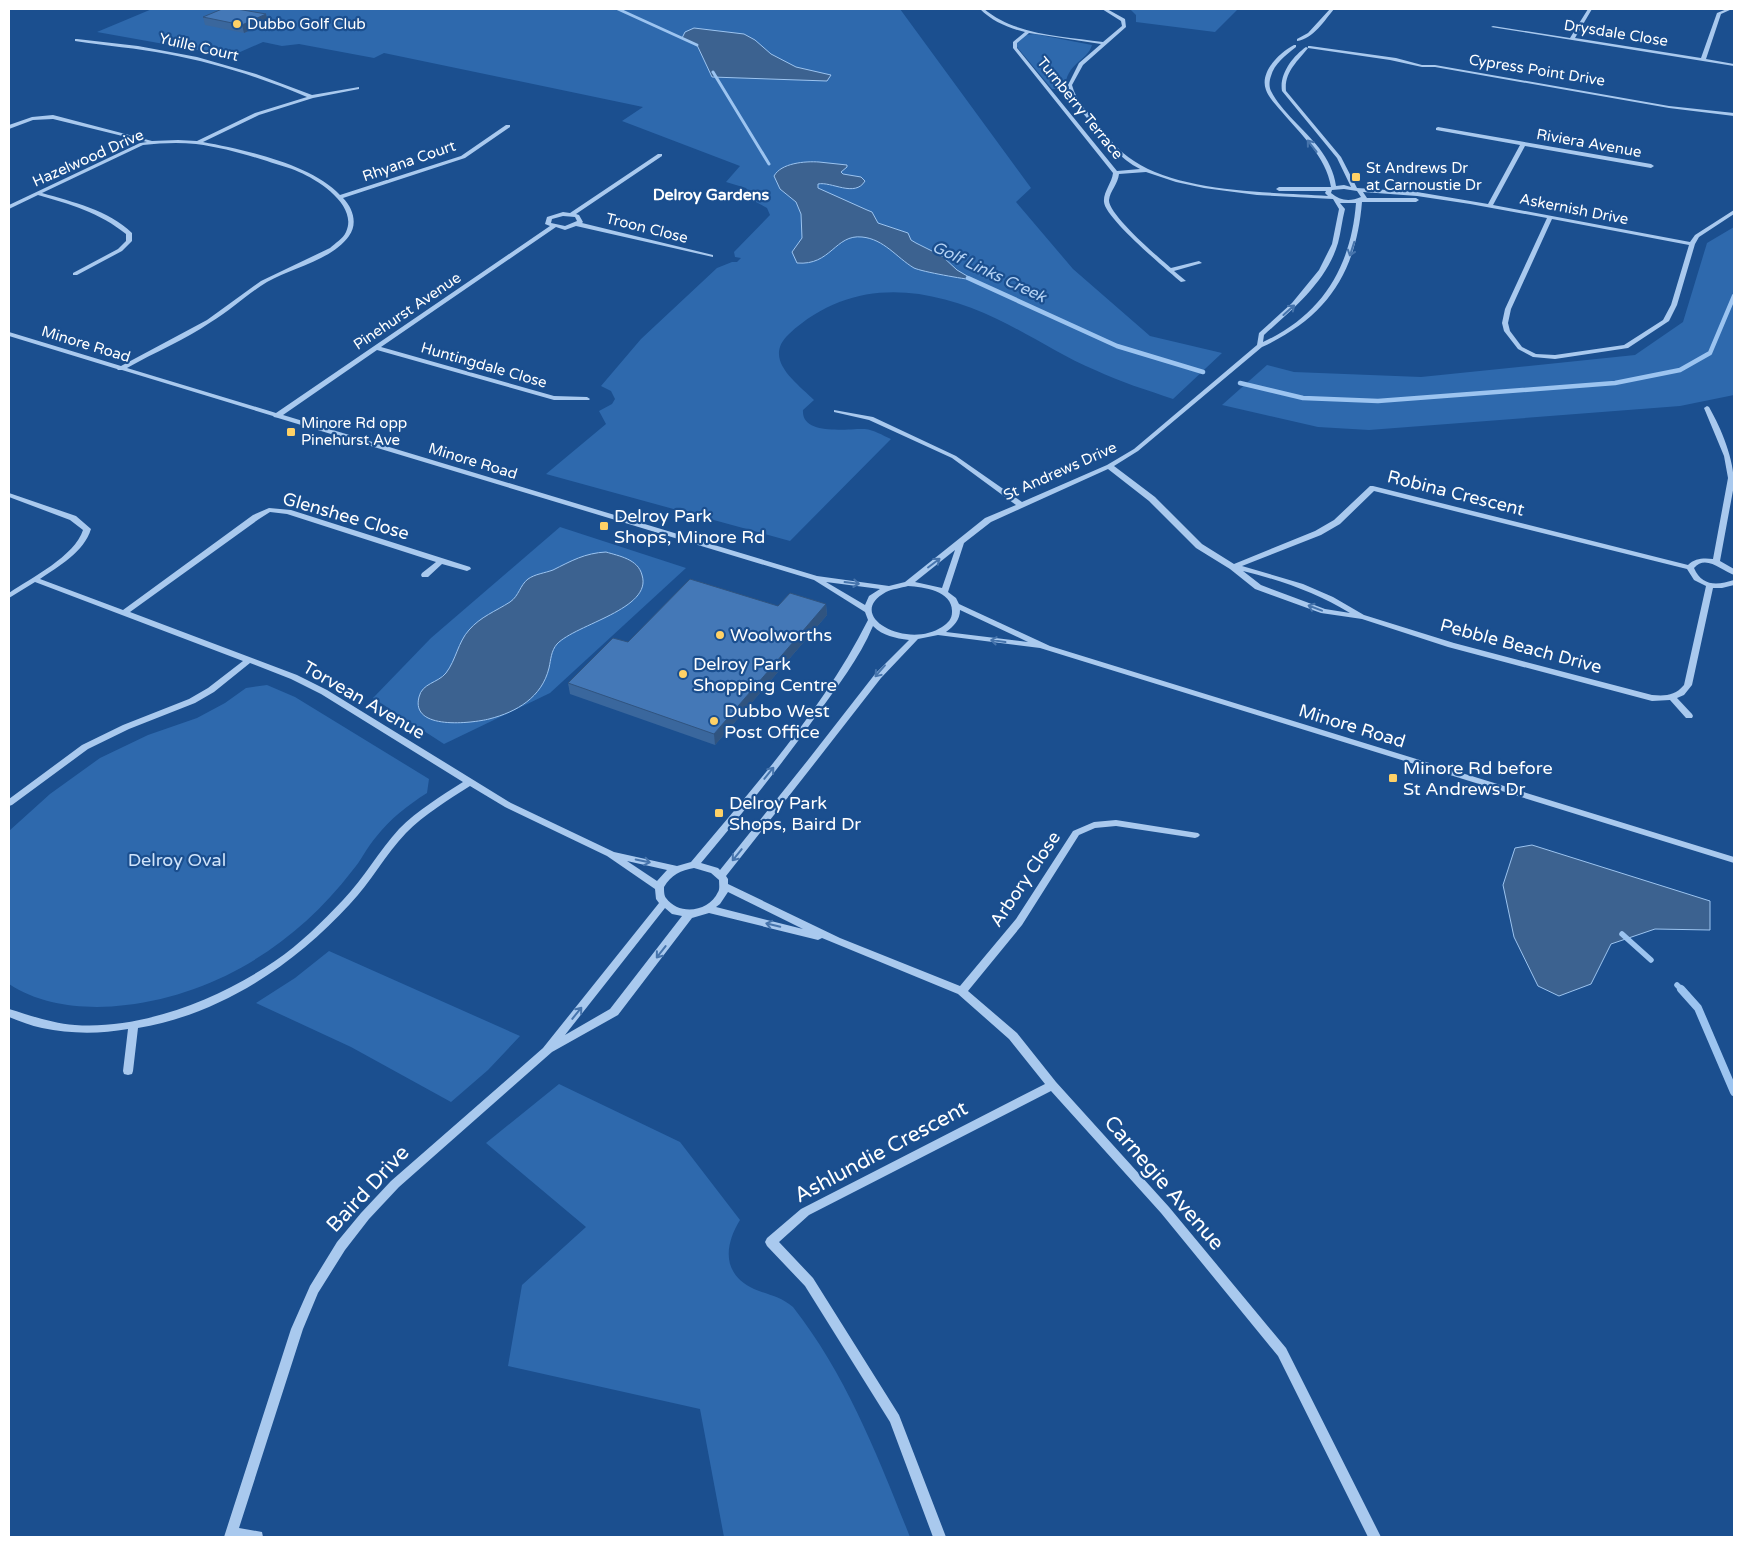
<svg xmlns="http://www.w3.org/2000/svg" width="1743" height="1546" viewBox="0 0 1743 1546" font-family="'Varela Round',sans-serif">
<rect width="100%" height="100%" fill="#1b4f8f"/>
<!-- green -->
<g fill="#2e69ad">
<path d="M152 9H900L1031 188 1016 202 1073 269 1150 336 1222 353 1173 399C1147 390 1120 382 1095 370 1061 356 1031 335 997 319 925 285 851 277 789 334 762 359 796 382 814 400L803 410C801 437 850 428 865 429 874 430 882 435 891 439L790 541 546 474 606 424 599 411 612 404 615 399 611 391 601 386 641 339 717 268 732 262H737L741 258 735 257 734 252 770 215 767 208 756 202 746 188 726 182 740 166 622 121 643 107 384 53 374 58 299 44 282 46 263 42 231 56 97 32Z"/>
<polygon points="1130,9 1238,9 1215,32 1136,22 1136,15"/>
<path d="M1035 34 1092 45C1087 62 1066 62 1065 89H1052L1017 47V41L1024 35Z"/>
<polygon points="1734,227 1734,395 1680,406 1369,430 1318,427 1222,405 1267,365 1294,372 1421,377 1635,355 1683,322 1707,243"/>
<polygon points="560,527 686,568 550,693 444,744 373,698 431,638"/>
<path d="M267 685 295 697 429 779 427 793C408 805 390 819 376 837 367 847 361 861 352 871 296 944 217 994 126 1005 88 1010 42 1006 9 984V831L50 794 100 758 148 735 197 718 225 703 246 688Z"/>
<polygon points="329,951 520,1036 488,1070 451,1102 351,1047 256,1003 295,978"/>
<path d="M559 1084 680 1142 740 1220C724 1246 722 1274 754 1289 768 1295 780 1296 793 1307 847 1376 878 1457 910 1537H724L700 1409 508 1366 522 1285 586 1227 486 1143Z"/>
</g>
<!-- water -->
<g fill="#3c6290" stroke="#9cc4f0">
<polygon points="694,28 744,34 755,40 771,54 796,67 831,75 827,81 712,77 697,45 682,38 685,32"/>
<path d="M819 162 847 165V167L841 172 843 174 861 177 865 181C855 198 831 181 818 184V188L867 210 872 212 878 223 908 233 911 240 916 243 942 256 957 270 974 280C964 279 923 272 914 268 897 258 884 239 862 237 835 234 831 266 797 263L792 252 802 238 801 214 796 202 780 189 774 176C781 163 805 161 819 162Z"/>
<path d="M606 552C619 556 638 559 642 575 653 609 576 624 557 644 551 651 551 659 549 668 542 697 517 712 489 719 473 723 410 731 419 697 422 683 438 683 446 673 456 660 458 642 469 630 480 617 496 611 510 602 519 596 520 585 528 579 535 574 545 573 553 570 571 561 585 553 606 552Z"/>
<polygon points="1532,845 1710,901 1710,930 1655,929 1611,944 1591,984 1559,996 1538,986 1514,937 1503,885 1515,848"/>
</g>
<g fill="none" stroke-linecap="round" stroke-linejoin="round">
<!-- stream-far3 -->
<g stroke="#9cc4f0" stroke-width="3">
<polyline points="618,9 697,45"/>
<polyline points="713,72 769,164"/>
</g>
<!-- stream-far2 -->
<g stroke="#9cc4f0" stroke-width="4.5">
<polyline points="968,278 1117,346 1203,372"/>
<polyline points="1240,383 1303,398 1378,401 1615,383 1680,370 1710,353 1734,296"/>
</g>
<!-- stream-far1 -->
<g stroke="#9cc4f0" stroke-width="5.5">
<polyline points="1622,934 1651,960"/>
<polyline points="1677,985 1682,990"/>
</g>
<!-- stream -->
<polyline stroke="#9cc4f0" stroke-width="8" points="1681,989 1698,1008 1734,1092"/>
<!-- minor -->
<g fill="#a9c9ee" fill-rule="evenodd">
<path d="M980 9H984C1017 36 1063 36 1103 42L1122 26 1121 21 1102 9H1107L1125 19 1126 27 1083 65 1072 85C1076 101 1087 111 1097 123 1108 137 1119 152 1134 161 1181 193 1272 192 1328 196L1325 193 1326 191H1279L1276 189 1279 187H1331C1326 156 1301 135 1282 112 1276 105 1269 98 1266 90 1259 72 1280 52 1294 45H1296V47C1286 55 1274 64 1271 76 1269 81 1269 87 1271 91 1281 111 1305 130 1319 148 1328 160 1334 172 1336 186L1344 185 1351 187 1337 158 1282 91C1279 74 1293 56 1306 47L1308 48C1298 61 1284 72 1286 91L1341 157 1357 188 1417 192 1488 204 1520 145 1436 130V128L1438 127 1651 164 1654 166 1651 168 1525 146 1493 205 1690 242 1695 235 1734 210V214L1699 237 1695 244 1677 305 1669 321 1628 348 1555 359 1533 357 1518 349 1504 331 1502 323 1505 309 1547 218 1470 204 1417 196 1363 192 1367 198H1416L1419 200 1416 202H1362C1356 273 1327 317 1262 347L1138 451 1114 466 1155 497 1202 544 1234 564 1315 531 1334 520 1370 486H1373L1688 565C1695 558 1704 558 1713 559L1728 478 1724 456 1704 408 1707 406 1709 407C1722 430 1734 459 1734 485L1720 561 1734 569V575C1722 571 1706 554 1694 568 1702 587 1718 585 1734 580V585L1722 588H1713L1692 685 1684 695 1677 698 1692 714 1693 716 1692 718H1686L1670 700 1652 701 1448 647 1362 619 1321 613 1255 589 1230 569 1196 548 1149 501 1108 469 991 522 964 543 948 592 956 598 959 604 1050 646 1734 857V863L1040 648 938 635 918 639 881 678 814 764 726 876 728 879V884L840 938 960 986 1016 919 1073 831 1094 822 1116 820 1198 833 1200 835 1198 837 1195 838 1116 826 1095 828 1079 835 1022 925 968 991 1017 1033 1056 1082 1169 1207 1286 1348 1381 1537H1368L1278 1356 1161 1213 1051 1091 809 1215 779 1242 813 1278 899 1415 946 1537H933L890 1422 805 1286 767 1246 765 1242 767 1238 801 1209 1045 1084 1009 1039 958 994 822 938 818 940 709 913 692 918 618 1015 552 1052 399 1187 369 1219 345 1250 318 1293 303 1329 239 1528 262 1532 263 1537H224L291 1329 310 1286 337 1242 361 1213 391 1181 543 1048 659 903 656 899 655 889 607 856 505 807 470 786C448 800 425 814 406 833 385 855 371 882 350 904 294 965 221 1014 138 1028L133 1071 132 1074 128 1075 124 1074 123 1071 128 1029C100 1034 70 1034 42 1028 31 1026 20 1021 9 1017V1009C32 1016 51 1023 75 1025 142 1030 221 998 275 961 300 944 322 922 343 900 364 878 379 851 399 829 418 810 441 796 463 782L321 694 291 679 250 663 214 692 195 703 129 729 88 749 12 805 9 806V799L82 745 123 725 189 699 208 688 243 661 35 582 9 598V593C31 578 75 556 83 530L70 520 9 497V493L76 516 91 529C84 552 59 566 40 579L123 610 253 515 269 508 291 510 470 567 471 569 467 571 442 564 428 577H422L421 575 422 573 436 562 287 514 270 512 259 519 130 612 297 675 327 690 511 803 614 852 677 866 691 862C754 787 824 708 868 620L865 612 814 580 278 418 274 417 273 416 122 370H118L117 369 9 336V332L121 366 207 320 261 281 330 248C335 243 343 239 346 232 358 206 320 181 299 172 289 167 278 165 267 161 244 154 220 147 196 144 178 142 161 143 143 145L42 193C73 202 108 210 132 233V241L122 251 77 275H73V273L118 249 126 241V234C100 213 70 204 38 195L11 208 9 209V205L140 143 147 142 53 119 33 120 9 129V125L32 117 53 115 152 141 178 140 197 141 255 113 307 97C262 78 216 63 167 54 137 48 106 46 75 41V39H77L138 46 197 57 256 74 312 95 359 87V89L313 98 259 115 203 142C245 150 311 164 340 195L461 156 506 125H510V127L465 158 343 198C353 208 358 224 349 236 332 260 292 268 267 282 247 294 231 310 211 322 185 340 155 352 127 368L276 413 550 226 545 224 547 217 563 212 570 213 658 154H662V156L576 214 579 215 583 222 582 223 713 255V257L576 226 565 230 556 227 381 347 554 396 587 397 590 399 589 400H554L377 350 283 415 817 576 889 586 905 582 985 518 1016 505 952 458 869 420 834 412V410L873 417 956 456 1022 502 1107 465 1134 449 1257 345 1259 333 1292 303 1319 270 1332 244 1339 209 1333 199 1257 195 1204 188 1176 182 1146 172 1119 174C1118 184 1110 191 1109 200 1108 214 1159 258 1171 268L1199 261 1202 263 1174 271 1186 281 1181 282C1167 270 1105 218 1104 202 1103 192 1112 183 1113 173L1013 48V42L1025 32C1008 28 992 21 980 9ZM1029 33 1101 44 1079 63 1068 85C1071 101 1082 112 1092 124 1107 142 1120 159 1140 169L1117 171 1017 48V43ZM1344 189 1357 191 1361 197C1350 202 1340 201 1331 193L1332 190ZM1340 203H1356C1351 267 1322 315 1263 342L1264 335C1293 309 1327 281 1338 243 1341 232 1342 220 1345 209ZM563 216 575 217 577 221 565 226 551 223 552 219ZM1552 219 1689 245 1671 305 1663 320 1624 345 1555 355 1536 354 1522 347 1510 331 1508 323 1511 309ZM1374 491 1687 569 1694 580 1706 586 1684 685C1675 696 1665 696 1652 695L1454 643 1364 615 1333 597 1303 584 1242 566 1321 535 1340 524ZM955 550 942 588 915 582ZM1243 571C1280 580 1317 593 1350 613L1325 609 1261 585ZM826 582 880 589 869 596 865 605ZM908 586C924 587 953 591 952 612 952 619 948 623 942 627 907 650 843 616 886 592 892 589 901 588 908 586ZM960 610 1028 642 946 632C954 626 960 620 960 610ZM873 626C883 636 895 638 909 640L875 674 808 760 720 870 718 868 701 863C741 815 780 767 816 716 837 687 859 659 873 626ZM627 861 667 870 657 881ZM694 868 711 873 719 880C719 884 720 889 718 892 709 912 679 916 666 898 664 896 664 890 664 887 671 875 681 870 694 868ZM728 892 803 929 716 907 720 904ZM665 908 672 914 682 916 610 1009 565 1035Z"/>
<path d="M1330 9H1334C1325 20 1313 39 1297 41V39L1308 33Z"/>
<polygon points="1588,9 1592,9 1575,38 1701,58 1717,13 1727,9 1732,9 1721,14 1706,59 1734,64 1734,66 1491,27 1493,26 1570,38"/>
<polygon points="1310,46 1396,58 1422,65 1435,65 1669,106 1734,113 1734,116 1669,108 1435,67 1422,67 1390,60 1308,48 1308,46"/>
</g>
</g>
<!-- wall -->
<g fill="#3a679d">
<polygon points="266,14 268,22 244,33 205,25 203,17"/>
<polygon points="826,604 827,615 715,745 570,694 568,683 628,642 778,606"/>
</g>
<!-- shaded-wall -->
<g fill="#305480">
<polygon points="266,14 268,22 244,33 242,25"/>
<polygon points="826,604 827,615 715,745 714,734"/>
</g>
<!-- building -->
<g fill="#4478b7" stroke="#305480">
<polygon points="222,9 237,9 266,14 242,25 203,17"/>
<polygon points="690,579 778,606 790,593 826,604 714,734 568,683 613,638 628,642"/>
</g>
<!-- one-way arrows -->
<defs><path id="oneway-shaft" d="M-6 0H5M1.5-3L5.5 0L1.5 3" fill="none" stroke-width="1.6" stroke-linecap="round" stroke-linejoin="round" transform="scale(1.25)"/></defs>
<g stroke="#4674ac">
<use href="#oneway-shaft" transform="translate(1312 146) rotate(-128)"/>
<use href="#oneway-shaft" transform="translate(1352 249) rotate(108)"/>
<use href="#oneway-shaft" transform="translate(1289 310) rotate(-42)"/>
<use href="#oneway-shaft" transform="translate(934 563) rotate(-37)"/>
<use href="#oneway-shaft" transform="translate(852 583) rotate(7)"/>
<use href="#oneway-shaft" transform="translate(1315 608) rotate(-159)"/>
<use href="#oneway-shaft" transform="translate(998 641) rotate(-172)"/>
<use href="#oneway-shaft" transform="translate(880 671) rotate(131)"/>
<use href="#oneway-shaft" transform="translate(769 773) rotate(-51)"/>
<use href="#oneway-shaft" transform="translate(737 855) rotate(129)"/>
<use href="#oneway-shaft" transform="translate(643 861) rotate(12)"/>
<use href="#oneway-shaft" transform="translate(773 925) rotate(-166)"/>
<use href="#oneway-shaft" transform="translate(661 952) rotate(128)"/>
<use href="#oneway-shaft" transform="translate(577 1013) rotate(-51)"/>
</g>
<!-- markers -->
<g fill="#ffd166" stroke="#1b4f8f" stroke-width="2">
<circle cx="237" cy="24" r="5"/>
<rect x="1351" y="172" width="10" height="10" rx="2.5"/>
<rect x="286" y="427" width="10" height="10" rx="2.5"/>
<rect x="599" y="521" width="10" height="10" rx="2.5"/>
<circle cx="720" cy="635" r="5"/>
<circle cx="683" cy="674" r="5"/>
<circle cx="714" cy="721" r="5"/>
<rect x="1388" y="773" width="10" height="10" rx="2.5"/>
<rect x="714" y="808" width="10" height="10" rx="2.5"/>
</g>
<g text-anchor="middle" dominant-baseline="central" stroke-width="4.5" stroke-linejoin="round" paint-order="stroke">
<!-- far-poi labels -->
<g font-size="15" fill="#fff" stroke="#1b4f8f" text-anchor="start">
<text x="247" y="24">Dubbo Golf Club</text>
<text x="1366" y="168">St Andrews Dr<tspan x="1366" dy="17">at Carnoustie Dr</tspan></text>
<text x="301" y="423">Minore Rd opp<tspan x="301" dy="17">Pinehurst Ave</tspan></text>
</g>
<!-- far-street labels -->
<g font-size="15" fill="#fff" stroke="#1b4f8f">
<text transform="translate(1616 33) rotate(9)">Drysdale Close</text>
<text transform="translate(199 47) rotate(13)">Yuille Court</text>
<text transform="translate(1537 70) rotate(9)">Cypress Point Drive</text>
<text transform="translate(1080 108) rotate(51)">Turnberry Terrace</text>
<text transform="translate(1589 143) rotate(10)">Riviera Avenue</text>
<text transform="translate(88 158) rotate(-24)">Hazelwood Drive</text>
<text transform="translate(409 161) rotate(-19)">Rhyana Court</text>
<text transform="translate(1574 209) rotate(11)">Askernish Drive</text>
<text transform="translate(647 228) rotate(14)">Troon Close</text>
<text transform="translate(407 311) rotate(-34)">Pinehurst Avenue</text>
<text transform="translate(86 344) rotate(17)">Minore Road</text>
<text transform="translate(484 365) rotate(16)">Huntingdale Close</text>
<text transform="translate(473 461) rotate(17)">Minore Road</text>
<text transform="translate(1060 471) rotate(-24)">St Andrews Drive</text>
</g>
<!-- far-neighbourhood labels -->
<g font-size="16" font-weight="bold" fill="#fff" stroke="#1b4f8f">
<text x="711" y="195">Delroy Gardens</text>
</g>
<!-- far-water labels -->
<g font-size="16" font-style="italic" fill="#b5d3f5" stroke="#1b4f8f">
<text transform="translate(989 272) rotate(25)">Golf Links Creek</text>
</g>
<!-- street labels -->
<g font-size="18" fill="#fff" stroke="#1b4f8f">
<text transform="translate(1456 493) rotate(14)">Robina Crescent</text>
<text transform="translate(346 516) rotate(16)">Glenshee Close</text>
<text transform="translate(1521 646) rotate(15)">Pebble Beach Drive</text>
<text transform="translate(364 700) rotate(30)">Torvean Avenue</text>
<text transform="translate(1352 726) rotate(17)">Minore Road</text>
<text transform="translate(1025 879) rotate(-56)">Arbory Close</text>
</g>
<!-- poi labels -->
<g font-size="18" fill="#fff" stroke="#1b4f8f" text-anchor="start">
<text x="614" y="516">Delroy Park<tspan x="614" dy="21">Shops, Minore Rd</tspan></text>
<text x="730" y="635">Woolworths</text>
<text x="693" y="664">Delroy Park<tspan x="693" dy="21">Shopping Centre</tspan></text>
<text x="724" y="711">Dubbo West<tspan x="724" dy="21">Post Office</tspan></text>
<text x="1403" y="768">Minore Rd before<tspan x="1403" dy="21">St Andrews Dr</tspan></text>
<text x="729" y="803">Delroy Park<tspan x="729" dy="21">Shops, Baird Dr</tspan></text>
</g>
<!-- park labels -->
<g font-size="18" fill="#cfe3fa" stroke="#1b4f8f">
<text x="177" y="860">Delroy Oval</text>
</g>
<!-- near-street labels -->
<g font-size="21" fill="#fff" stroke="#1b4f8f">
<text transform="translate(881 1152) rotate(-28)">Ashlundie Crescent</text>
<text transform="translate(1164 1183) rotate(49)">Carnegie Avenue</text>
<text transform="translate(368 1189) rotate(-47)">Baird Drive</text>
</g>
</g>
<!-- border -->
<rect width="1743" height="1546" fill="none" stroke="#ffffff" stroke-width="20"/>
</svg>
